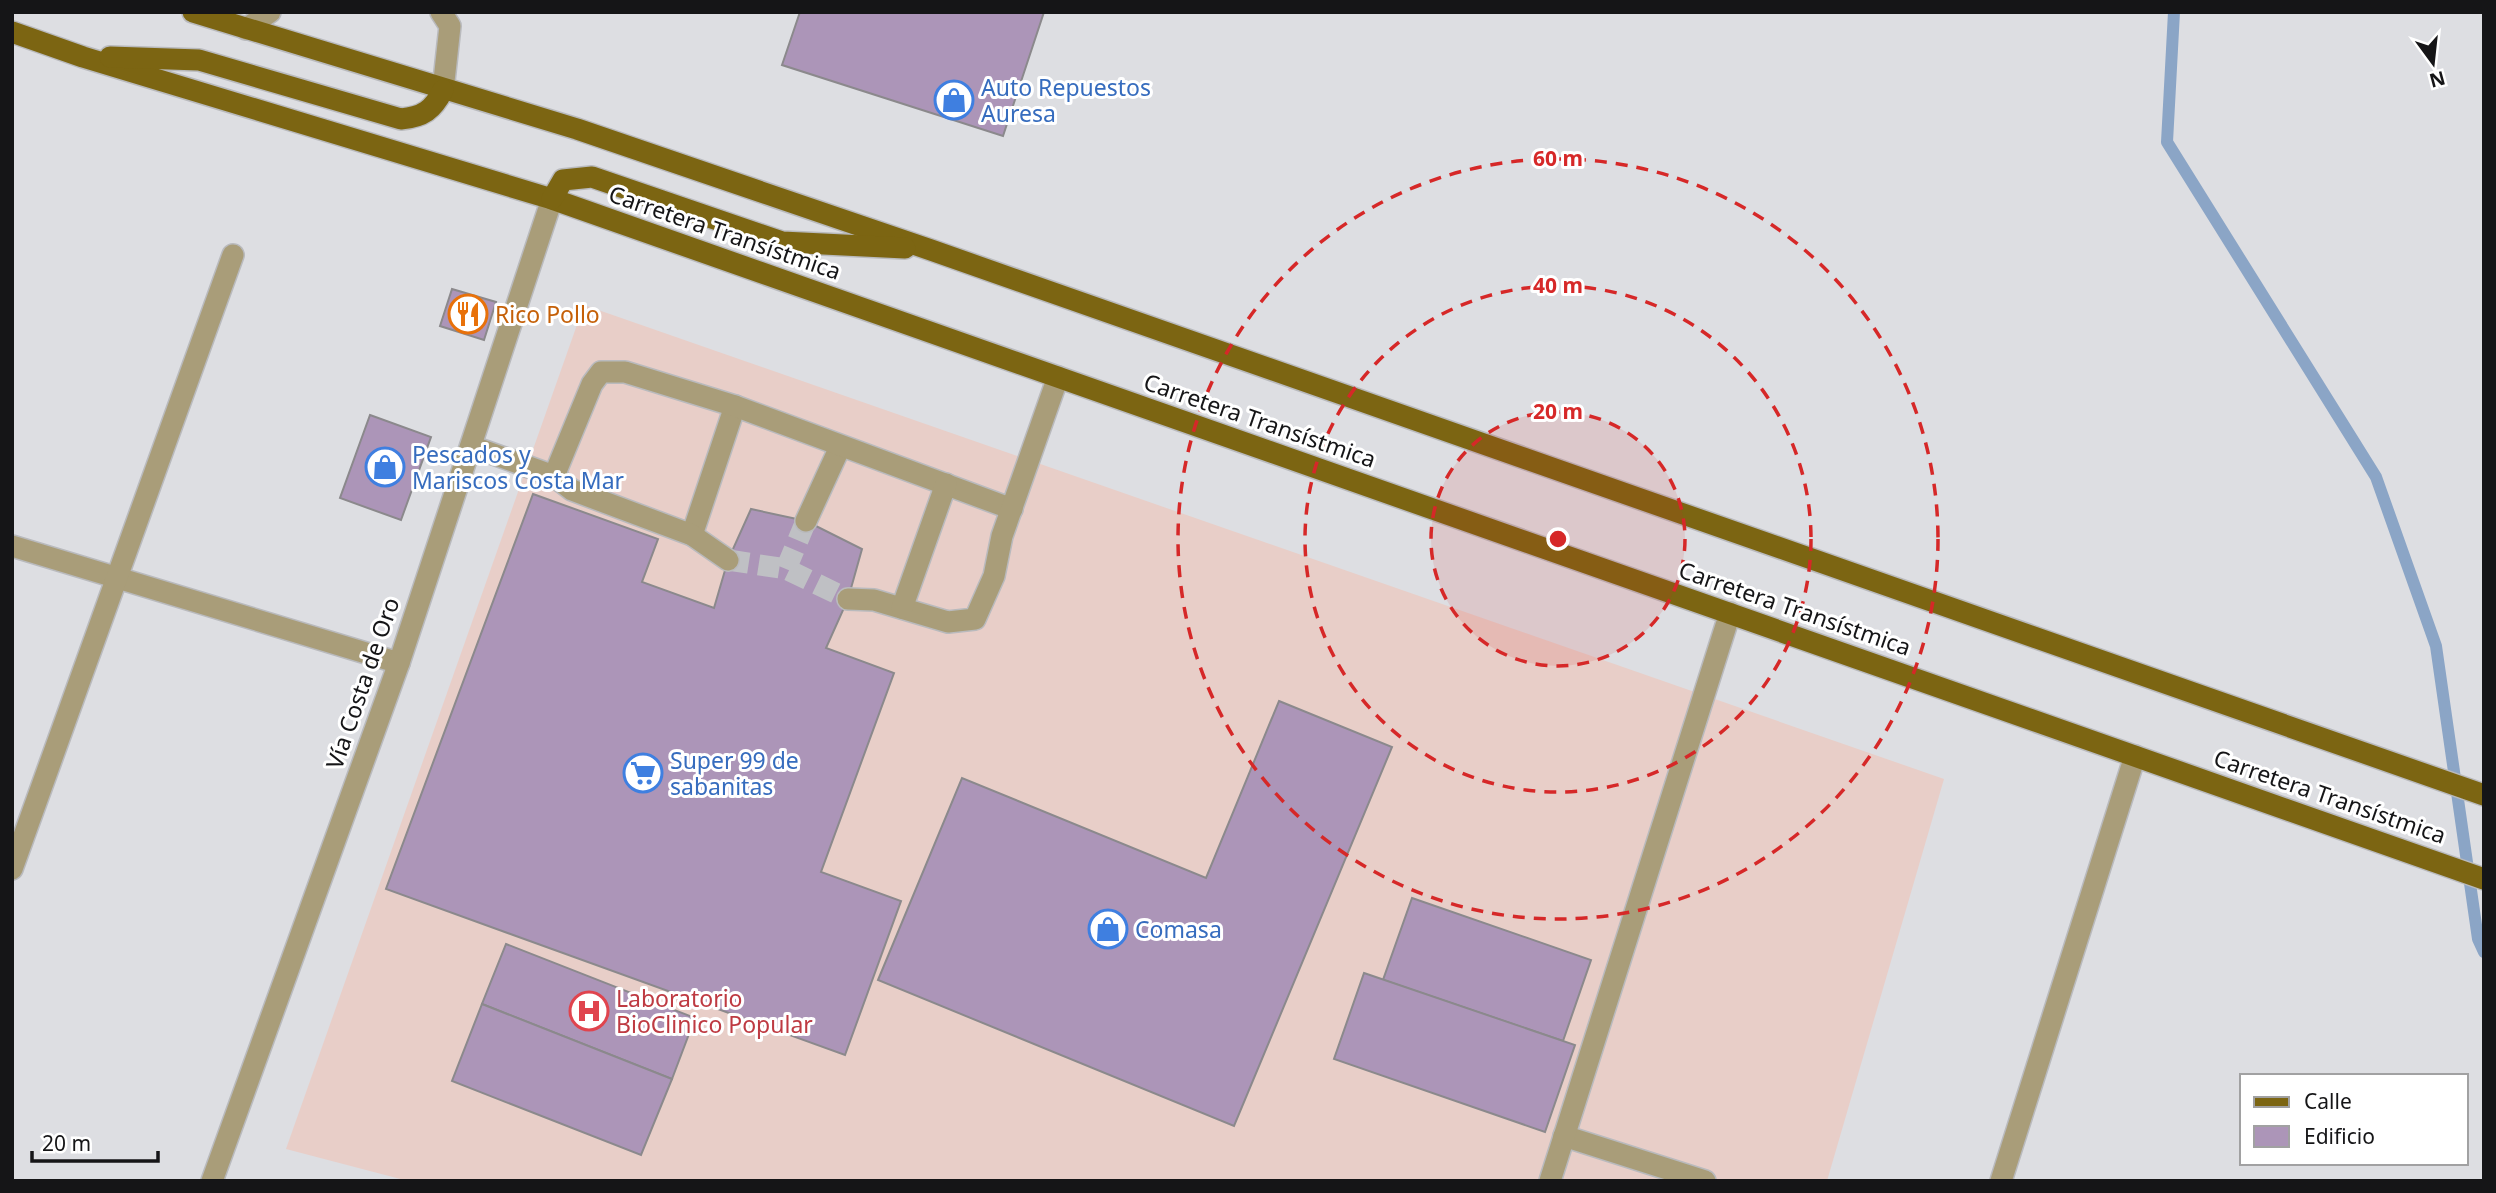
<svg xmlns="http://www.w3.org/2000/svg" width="2496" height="1193" viewBox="0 0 2496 1193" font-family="'Noto Sans',sans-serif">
<rect width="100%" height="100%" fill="#dddee2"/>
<!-- commercial -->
<polygon fill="#e8cec8" points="584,305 1944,779 1827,1181 408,1181 286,1149"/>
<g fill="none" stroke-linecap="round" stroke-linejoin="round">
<!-- stream -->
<polyline stroke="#8ba5c6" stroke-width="12" points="2174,12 2167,142 2376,477 2436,646 2478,939 2484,952"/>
</g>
<!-- building -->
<g fill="#ac95b8" stroke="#8b898c" stroke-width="2">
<polygon points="800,12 1044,12 1003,136 782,65"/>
<polygon points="452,289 496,302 484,340 440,326"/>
<polygon points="370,415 431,437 401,520 340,498"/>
<polygon points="533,494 658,539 642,582 714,608 728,560 751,509 806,521 862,549 848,599 826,648 894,673 821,872 901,901 845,1055 386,889"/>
<polygon points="1279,701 1392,747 1234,1126 878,980 962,778 1206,878"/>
<polygon points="1412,898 1591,960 1563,1041 1383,980"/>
<polygon points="506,944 695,1018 672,1079 482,1004"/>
<polygon points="1364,973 1575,1045 1545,1132 1334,1059"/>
<polygon points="482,1004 672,1079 641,1155 452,1081"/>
</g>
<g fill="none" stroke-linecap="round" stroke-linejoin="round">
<!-- minor-tunnel -->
<g stroke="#bfc0c4" stroke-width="21" stroke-dasharray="21 10" stroke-linecap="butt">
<polyline points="728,560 786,569 848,599"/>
<polyline points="786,569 806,521"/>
</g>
<defs>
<g id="minor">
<polyline points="441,12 450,26 443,90"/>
<polyline points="246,29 270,12"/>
<polyline points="471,446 554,476"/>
<polyline points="806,521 840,447"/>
<polyline points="692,535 735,406"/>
<polyline points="12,546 399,663"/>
<polyline points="728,560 692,535 572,490 554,476 592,384 601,372 625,372 735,406 1012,509"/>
<polyline points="848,599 874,600 948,622 975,619 994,576 1002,536 1058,377"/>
<polyline points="902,608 946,484"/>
<polyline points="12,869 233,255"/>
<polyline points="1564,1136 1705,1181"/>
<polyline points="212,1181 399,663 552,199"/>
<polyline points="1550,1181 1730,613"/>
<polyline points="2001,1181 2135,756"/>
</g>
<g id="major">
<polyline points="193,12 577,129 931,250 2484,795"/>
<polyline points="12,32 83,57 552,199 2484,879"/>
<path d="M110 57 199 60 401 119C423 117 433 110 443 90"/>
<polyline points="552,199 563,180 592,177 782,242 905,248"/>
</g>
</defs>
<!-- minor casing -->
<use href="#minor" stroke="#b9babd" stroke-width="24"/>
<!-- major casing -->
<use href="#major" stroke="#b9babd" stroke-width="24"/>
<!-- minor -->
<use href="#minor" stroke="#a99d79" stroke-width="21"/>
<!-- major -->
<use href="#major" stroke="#7c6512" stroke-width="21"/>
</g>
<!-- distance rings -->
<circle cx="1558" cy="539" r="127" fill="#d62828" fill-opacity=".12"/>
<g fill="none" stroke="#d62828" stroke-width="3.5" stroke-dasharray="12 9">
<circle cx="1558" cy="539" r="127"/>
<circle cx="1558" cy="539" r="253"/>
<circle cx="1558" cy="539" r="380"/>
</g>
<!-- icons -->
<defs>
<symbol id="shop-ring" viewBox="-11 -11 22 22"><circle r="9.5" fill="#fff" stroke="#3f7fe0" stroke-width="1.5"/><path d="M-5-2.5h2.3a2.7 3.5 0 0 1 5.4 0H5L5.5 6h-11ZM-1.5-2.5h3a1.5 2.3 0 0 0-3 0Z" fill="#3f7fe0"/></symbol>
<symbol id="restaurant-ring" viewBox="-11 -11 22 22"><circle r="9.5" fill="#fff" stroke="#e8710a" stroke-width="1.5"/><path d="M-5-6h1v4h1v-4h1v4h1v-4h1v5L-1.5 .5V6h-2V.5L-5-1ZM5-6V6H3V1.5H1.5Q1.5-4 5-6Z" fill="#e8710a"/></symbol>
<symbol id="supermarket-ring" viewBox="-11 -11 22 22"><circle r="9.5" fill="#fff" stroke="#3f7fe0" stroke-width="1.5"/><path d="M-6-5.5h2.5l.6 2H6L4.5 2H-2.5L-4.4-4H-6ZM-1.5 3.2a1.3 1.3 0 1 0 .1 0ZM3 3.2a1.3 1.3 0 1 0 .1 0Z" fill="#3f7fe0"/></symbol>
<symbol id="hospital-ring" viewBox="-11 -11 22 22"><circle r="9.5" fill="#fff" stroke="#e0444e" stroke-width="1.5"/><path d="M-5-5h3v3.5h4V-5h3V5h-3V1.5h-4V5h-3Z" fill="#e0444e"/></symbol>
</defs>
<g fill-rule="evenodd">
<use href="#shop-ring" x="932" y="78" width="44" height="44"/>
<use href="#restaurant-ring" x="446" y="292" width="44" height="44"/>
<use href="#shop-ring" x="363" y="445" width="44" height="44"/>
<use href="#supermarket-ring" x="621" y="751" width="44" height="44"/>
<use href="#shop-ring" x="1086" y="907" width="44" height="44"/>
<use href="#hospital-ring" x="567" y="989" width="44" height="44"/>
</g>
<g text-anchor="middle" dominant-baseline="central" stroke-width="6" stroke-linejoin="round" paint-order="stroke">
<!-- shop labels -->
<g font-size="23" fill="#366cbe" stroke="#fff" text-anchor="start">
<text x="981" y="87">Auto Repuestos<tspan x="981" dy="26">Auresa</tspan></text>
<text x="412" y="454">Pescados y<tspan x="412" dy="26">Mariscos Costa Mar</tspan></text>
<text x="670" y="760">Super 99 de<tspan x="670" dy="26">sabanitas</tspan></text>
<text x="1135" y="929">Comasa</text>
</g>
<!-- street labels -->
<g font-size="23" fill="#151517" stroke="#fff">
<text transform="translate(725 232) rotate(19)">Carretera Transístmica</text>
<text transform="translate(1260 420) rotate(19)">Carretera Transístmica</text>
<text transform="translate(1795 608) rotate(19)">Carretera Transístmica</text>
<text transform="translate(362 683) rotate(-71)">Vía Costa de Oro</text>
<text transform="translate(2330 796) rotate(19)">Carretera Transístmica</text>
</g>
<!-- food labels -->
<g font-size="23" fill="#c56008" stroke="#fff" text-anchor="start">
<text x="495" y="314">Rico Pollo</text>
</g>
<!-- health labels -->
<g font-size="23" fill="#be3a42" stroke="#fff" text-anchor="start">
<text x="616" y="998">Laboratorio<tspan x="616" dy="26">BioClinico Popular</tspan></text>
</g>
</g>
<circle cx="1558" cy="539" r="10" fill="#d62828" stroke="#fff" stroke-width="3.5"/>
<g font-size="21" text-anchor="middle" font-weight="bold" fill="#d62828" stroke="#fff" stroke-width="6" stroke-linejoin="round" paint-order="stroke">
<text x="1558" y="166">60 m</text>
<text x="1558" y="293">40 m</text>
<text x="1558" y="419">20 m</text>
</g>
<!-- border -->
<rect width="2496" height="1193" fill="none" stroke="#151517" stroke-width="28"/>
<!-- legend -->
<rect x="2240" y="1074" width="228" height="91" fill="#ffffff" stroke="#a1a1a2" stroke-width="2"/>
<rect x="2254" y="1097" width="35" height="10" fill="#7c6512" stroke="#a1a1a2" stroke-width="2"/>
<text x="2304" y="1109" font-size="21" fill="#151517">Calle</text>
<rect x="2254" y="1126" width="35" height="21" fill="#ac95b8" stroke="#a1a1a2" stroke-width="2"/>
<text x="2304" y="1144" font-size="21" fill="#151517">Edificio</text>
<!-- north arrow -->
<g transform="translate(2433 63) rotate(165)" stroke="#ffffff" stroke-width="5" paint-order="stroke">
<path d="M0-5L12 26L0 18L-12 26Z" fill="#151517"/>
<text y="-10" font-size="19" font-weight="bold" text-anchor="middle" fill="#151517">N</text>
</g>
<!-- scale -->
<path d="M32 1151v10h126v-10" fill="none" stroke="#151517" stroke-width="3.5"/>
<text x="42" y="1151" font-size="21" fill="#151517" stroke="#ffffff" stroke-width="5" paint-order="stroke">20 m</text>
</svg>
